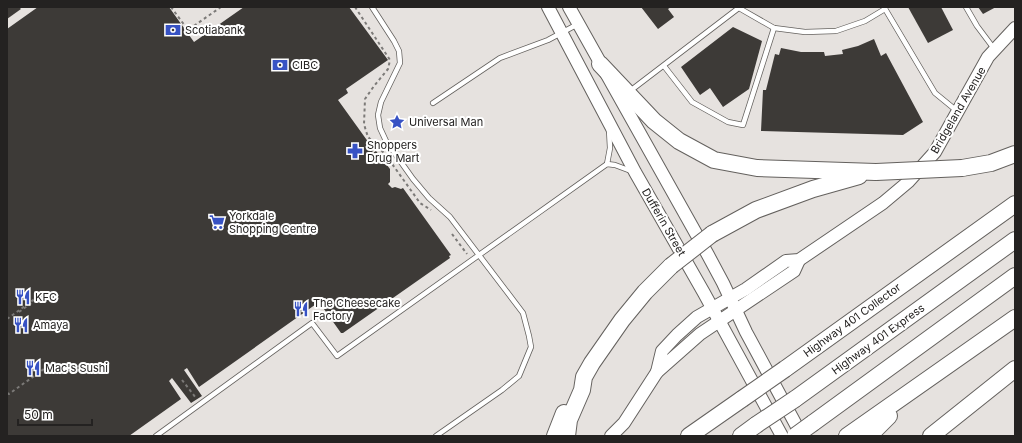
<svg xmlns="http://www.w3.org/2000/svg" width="1022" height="443" viewBox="0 0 1022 443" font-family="Inter,sans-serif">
<rect width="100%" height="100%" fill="#e6e2df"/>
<!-- building -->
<g fill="#3d3a37">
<polygon points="7,7 19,7 21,9 7,19"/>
<polygon points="38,7 169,7 194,42 244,7 349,7 388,60 346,89 348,93 338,100 374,150 372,152 373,153 376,151 390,169 390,182 388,184 392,188 395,187 401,189 403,188 451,255 449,256 450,258 343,333 341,333 319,302 199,387 187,368 184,370 202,396 191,403 172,378 169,381 181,399 129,436 7,436 7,29"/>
<polygon points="641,7 671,7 668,9 674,17 658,29"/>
<polygon points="908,7 941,7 953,30 928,43"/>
<polygon points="978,7 996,7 983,14"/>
<polygon points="733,27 762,41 749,89 723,107 710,88 700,95 681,67"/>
<polygon points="874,39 881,56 886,53 923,122 903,135 761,131 763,90 766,90 775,54 779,55 781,48 801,52 824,52 825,56 843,54 842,50 858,46"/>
</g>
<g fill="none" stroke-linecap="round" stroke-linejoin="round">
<defs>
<g id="lane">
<polyline points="372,7 394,41 399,51 400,63 381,102 378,115 380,128 386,141 413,179 429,198 450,217 523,313 529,336 531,347 519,376 502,390 436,436"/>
<polyline points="884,7 935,93 957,111"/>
<polyline points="966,7 977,26 995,50"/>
<polyline points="739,8 774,28 805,32 836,31 865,21 885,9"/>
<polyline points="664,66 692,102 728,122 743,125 774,28"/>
<polyline points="630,91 740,7"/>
<polyline points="433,103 500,58 548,40 578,24"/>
<polyline points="607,164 610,148 609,130"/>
<polyline points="156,436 312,323 337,356 607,164 615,165 631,171"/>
</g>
<g id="secondary">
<polyline points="548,7 635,172 704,293 782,436"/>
<polyline points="569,7 708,255 723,283 746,332 802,436"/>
<polyline points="657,372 662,351 677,335 697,317 746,289 786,261 799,260 883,203 908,182 935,152 988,57 1015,28"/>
<polyline points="611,436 624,423 657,372 700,334 794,271 799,260"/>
</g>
<g id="highway">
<polyline points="600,64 654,121 679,141 714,160 757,168 876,172"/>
<polyline points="962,168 991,163 1015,154"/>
<polyline points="712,234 756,210 813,189 859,176"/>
<polyline points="785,369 1015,204"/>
<polyline points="795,399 1015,240"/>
<polyline points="813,423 1015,276"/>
<polyline points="555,436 564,413"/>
<polyline points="567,436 569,420 582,390 584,377 592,363 622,320 645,292 671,266"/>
<polyline points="689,436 742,399"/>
<polyline points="741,436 756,425"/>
<polyline points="847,436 1015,318"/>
<polyline points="869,436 889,416"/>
<polyline points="931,436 1015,369"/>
</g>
</defs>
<!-- lane casing -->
<use href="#lane" stroke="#64615e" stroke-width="6"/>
<!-- secondary casing -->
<use href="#secondary" stroke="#64615e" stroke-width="14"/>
<!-- highway casing -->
<use href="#highway" stroke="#64615e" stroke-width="18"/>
<!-- path -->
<g stroke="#7c7a78" stroke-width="2" stroke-dasharray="3 3" stroke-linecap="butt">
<polyline points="171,7 188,30 221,7"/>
<polyline points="355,7 390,60 388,69 374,86 365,99 364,124 366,131 368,137 385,154 420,203 431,210"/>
<polyline points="452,234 467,254"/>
<polyline points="19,312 41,296"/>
<polyline points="7,319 36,298"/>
<polyline points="182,380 196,398"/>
<polyline points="7,393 9,394 55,361"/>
</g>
<!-- lane -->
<use href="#lane" stroke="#fff" stroke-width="4.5"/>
<!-- secondary -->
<use href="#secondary" stroke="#fff" stroke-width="12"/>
<!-- highway -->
<use href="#highway" stroke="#fff" stroke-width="16"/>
<defs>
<g id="highway-bridge">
<polyline points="876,172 962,168"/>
<polyline points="671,266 712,234"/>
<polyline points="742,399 785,369"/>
<polyline points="756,425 795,399"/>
<polyline points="795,436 813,423"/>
</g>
</defs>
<!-- highway-bridge casing -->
<use href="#highway-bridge" stroke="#64615e" stroke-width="18" stroke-linecap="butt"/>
<!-- highway-bridge -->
<use href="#highway-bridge" stroke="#fff" stroke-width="16"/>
</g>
<!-- icons -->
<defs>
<symbol id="bank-bare" viewBox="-9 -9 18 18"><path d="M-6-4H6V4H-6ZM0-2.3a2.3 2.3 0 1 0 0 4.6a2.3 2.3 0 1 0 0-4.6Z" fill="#3752c4" stroke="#fff" stroke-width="2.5" paint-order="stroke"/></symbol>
<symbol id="sight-bare" viewBox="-9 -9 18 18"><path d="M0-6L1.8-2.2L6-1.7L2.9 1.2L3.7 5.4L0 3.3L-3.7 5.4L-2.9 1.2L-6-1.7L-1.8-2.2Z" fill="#3752c4" stroke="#fff" stroke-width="2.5" paint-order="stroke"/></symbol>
<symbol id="pharmacy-bare" viewBox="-9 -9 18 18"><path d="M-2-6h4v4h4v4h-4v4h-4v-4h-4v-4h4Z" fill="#3752c4" stroke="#fff" stroke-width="2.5" paint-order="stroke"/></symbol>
<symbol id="supermarket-bare" viewBox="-9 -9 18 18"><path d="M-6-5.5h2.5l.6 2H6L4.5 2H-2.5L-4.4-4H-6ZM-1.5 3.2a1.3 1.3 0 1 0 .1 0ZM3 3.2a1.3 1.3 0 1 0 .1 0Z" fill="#3752c4" stroke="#fff" stroke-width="2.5" paint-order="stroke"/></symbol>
<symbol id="restaurant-bare" viewBox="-9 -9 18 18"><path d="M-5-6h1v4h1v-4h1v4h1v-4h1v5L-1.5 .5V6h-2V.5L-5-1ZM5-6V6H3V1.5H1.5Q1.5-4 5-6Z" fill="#3752c4" stroke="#fff" stroke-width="2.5" paint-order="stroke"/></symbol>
</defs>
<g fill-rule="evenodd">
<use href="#bank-bare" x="162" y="19" width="22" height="22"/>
<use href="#bank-bare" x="269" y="54" width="22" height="22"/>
<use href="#sight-bare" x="386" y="111" width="22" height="22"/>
<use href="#pharmacy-bare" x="344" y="140" width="22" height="22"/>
<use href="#supermarket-bare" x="206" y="211" width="22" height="22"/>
<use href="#restaurant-bare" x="12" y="286" width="22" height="22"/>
<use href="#restaurant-bare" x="290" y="298" width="22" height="22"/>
<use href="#restaurant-bare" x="10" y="314" width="22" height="22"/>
<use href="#restaurant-bare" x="22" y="357" width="22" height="22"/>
</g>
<g text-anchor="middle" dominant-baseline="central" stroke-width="4" stroke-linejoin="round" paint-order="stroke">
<!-- poi labels -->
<g font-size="11" fill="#242221" stroke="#fff" text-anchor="start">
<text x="185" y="30">Scotiabank</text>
<text x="292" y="65">CIBC</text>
<text x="409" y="122">Universal Man</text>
<text x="367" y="145">Shoppers<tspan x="367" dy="13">Drug Mart</tspan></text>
<text x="229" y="216">Yorkdale<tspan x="229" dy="13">Shopping Centre</tspan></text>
<text x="35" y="297">KFC</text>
<text x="313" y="303">The Cheesecake<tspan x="313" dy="13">Factory</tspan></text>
<text x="33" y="325">Amaya</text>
<text x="45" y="368">Mac's Sushi</text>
</g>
<!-- street labels -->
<g font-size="11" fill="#242221" stroke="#fff">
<text transform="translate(958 110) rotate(-60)">Bridgeland Avenue</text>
<text transform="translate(664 222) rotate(60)">Dufferin Street</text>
<text transform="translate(852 320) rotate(-36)">Highway 401 Collector</text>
<text transform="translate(878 339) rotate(-36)">Highway 401 Express</text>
</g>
</g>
<!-- border -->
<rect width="1022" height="443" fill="none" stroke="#242221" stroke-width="16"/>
<!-- scale -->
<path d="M18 419v6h74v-6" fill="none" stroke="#242221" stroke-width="2"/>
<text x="24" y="419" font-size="12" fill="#242221" stroke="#ffffff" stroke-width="3" paint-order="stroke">50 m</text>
</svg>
